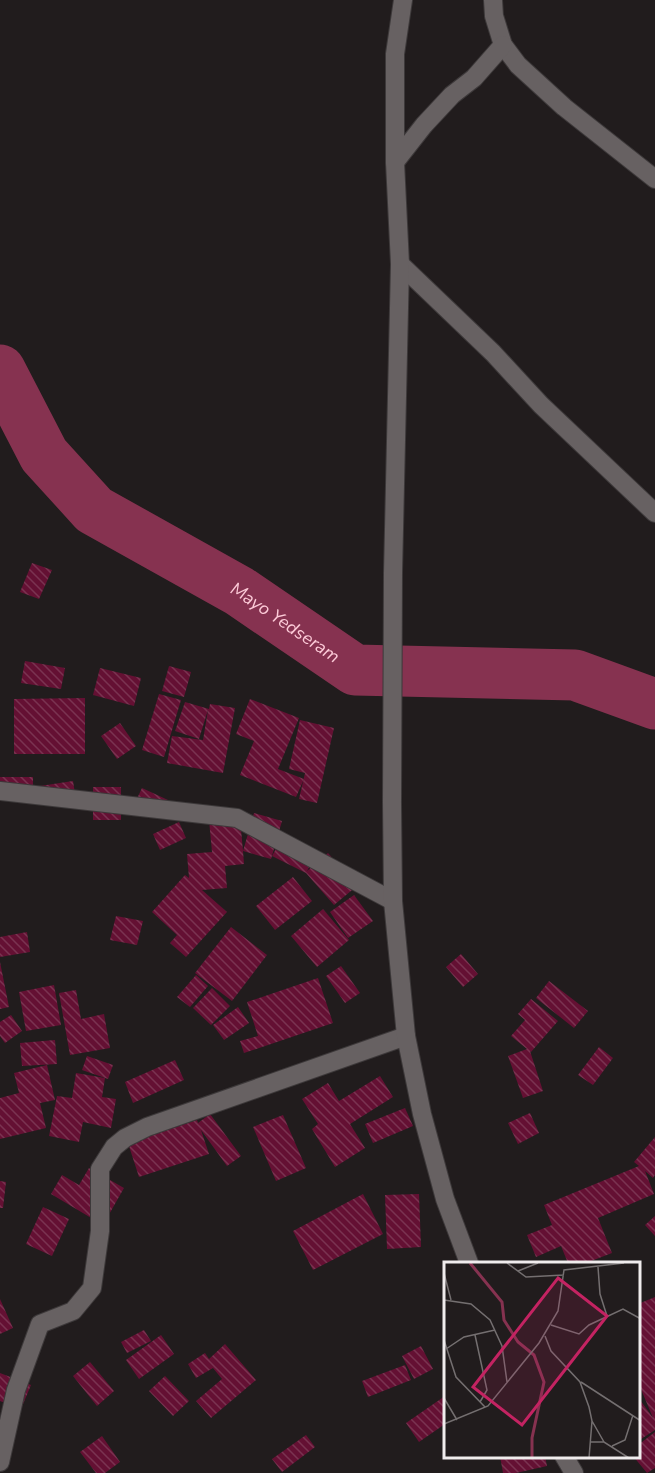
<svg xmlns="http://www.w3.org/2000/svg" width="655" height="1473" viewBox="0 0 655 1473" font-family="'Nunito Sans',sans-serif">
<defs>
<pattern id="building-back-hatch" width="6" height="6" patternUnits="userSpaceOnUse" patternTransform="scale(1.5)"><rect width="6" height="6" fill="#641033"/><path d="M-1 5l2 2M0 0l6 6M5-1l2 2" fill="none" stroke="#7a3351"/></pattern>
</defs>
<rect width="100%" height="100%" fill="#211c1d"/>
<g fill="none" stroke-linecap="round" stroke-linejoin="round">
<!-- river -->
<path stroke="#863250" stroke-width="51" id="s1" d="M0 370 44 455 94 510 239 591 355 670 575 675 655 704"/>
</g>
<!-- building -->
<g fill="url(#building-back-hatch)">
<polygon points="32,563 52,570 39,599 20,592"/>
<polygon points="25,661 65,668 61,689 21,683"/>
<polygon points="169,666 191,672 184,697 162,691"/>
<polygon points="100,668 141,678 134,706 93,695"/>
<polygon points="159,694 181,700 164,757 142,750"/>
<polygon points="85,698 85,754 14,754 14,699"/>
<polygon points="250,699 299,718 278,769 304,779 296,797 240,775 254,741 236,734"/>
<polygon points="185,702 209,709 210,704 235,708 223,773 167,763 172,736 203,740 208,710 199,739 175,731"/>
<polygon points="300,720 334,728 317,803 299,799 305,773 289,769"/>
<polygon points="120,723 136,746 117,759 101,736"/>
<polygon points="0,777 33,777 33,798 0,799"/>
<polygon points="73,781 76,800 43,805 40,786"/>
<rect x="93" y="787" width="28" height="33"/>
<polygon points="142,788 168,800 158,819 133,807"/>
<polygon points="254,813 282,821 271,859 243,851 244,864 225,866 227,888 202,890 227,912 186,957 170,943 177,935 152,912 185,875 189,878 187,854 212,852 209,820 240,818 243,851"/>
<polygon points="179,822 186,838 160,850 153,834"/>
<polygon points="284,834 317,852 307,871 328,853 357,886 334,905 306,873 272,856"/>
<polygon points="293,877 312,901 275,930 256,906"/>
<polygon points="354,895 373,921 348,938 330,912"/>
<polygon points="323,909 349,940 317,967 291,936"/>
<polygon points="116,916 143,921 137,945 110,940"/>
<polygon points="231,927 267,955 232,1001 195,973"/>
<polygon points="27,932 30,952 0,957 0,937"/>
<polygon points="461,954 478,974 463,987 446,967"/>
<polygon points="0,962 9,1007 0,1009"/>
<polygon points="341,966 360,993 345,1003 326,976"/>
<polygon points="196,975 208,986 190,1007 177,997"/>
<polygon points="318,978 333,1023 244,1053 240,1041 258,1036 247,1002"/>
<polygon points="549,981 588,1011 574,1028 536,998"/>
<polygon points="54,985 61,1025 26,1031 19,992"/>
<polygon points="212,988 230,1006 211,1025 193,1008"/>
<polygon points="76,990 81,1019 104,1014 110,1048 70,1055 59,993"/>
<polygon points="531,999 558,1021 531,1052 530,1051 543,1091 523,1098 508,1056 527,1049 511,1036 525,1020 518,1014"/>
<polygon points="238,1007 249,1023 224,1040 213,1025"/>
<polygon points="11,1015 22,1031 5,1043 0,1036 0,1022"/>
<polygon points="55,1040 57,1064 22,1066 20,1043"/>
<polygon points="599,1047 613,1058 593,1085 578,1075"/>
<polygon points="87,1056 113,1065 108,1079 82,1070"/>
<polygon points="175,1060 184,1080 133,1103 125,1082"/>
<polygon points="47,1065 55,1100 40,1103 46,1128 0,1139 0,1098 19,1093 14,1073"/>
<polygon points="76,1073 105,1078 102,1097 116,1099 111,1128 83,1122 79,1142 49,1136 57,1096 72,1098"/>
<polygon points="380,1076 393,1097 350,1124 365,1148 335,1167 312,1129 318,1124 302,1099 328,1083 339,1101"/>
<polygon points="405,1108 413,1126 373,1143 365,1124"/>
<polygon points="530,1113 539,1133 518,1144 508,1123"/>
<polygon points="210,1114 241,1156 227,1166 201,1130 209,1154 139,1177 128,1143 197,1120 198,1123"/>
<polygon points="283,1115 306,1168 276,1181 253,1127"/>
<polygon points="655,1137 655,1175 653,1178 645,1171 654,1194 598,1218 612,1253 586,1263 568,1263 561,1246 536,1257 527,1235 552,1225 544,1205 639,1166 634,1162"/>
<polygon points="89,1168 124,1188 103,1225 51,1194 62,1175 79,1185"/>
<polygon points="0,1181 6,1182 3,1208 0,1208"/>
<polygon points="363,1194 383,1234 313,1270 293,1231"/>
<polygon points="419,1194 421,1247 387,1249 385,1195"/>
<polygon points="43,1207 69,1219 52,1256 26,1244"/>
<polygon points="655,1216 655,1236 645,1225"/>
<polygon points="655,1297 655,1430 638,1441 638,1397 653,1418 638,1382 638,1304"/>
<polygon points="0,1299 13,1328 0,1334"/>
<polygon points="144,1330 151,1341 127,1353 121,1342"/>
<polygon points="161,1335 174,1354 139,1379 126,1360"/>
<polygon points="225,1344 256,1380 211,1418 196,1401 222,1379 213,1368 196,1378 188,1364 205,1353 209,1359"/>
<polygon points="421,1346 433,1369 414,1379 402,1356"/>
<polygon points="90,1362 114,1391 97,1406 73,1376"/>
<polygon points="405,1365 411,1380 368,1397 362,1381"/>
<polygon points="0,1373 31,1385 21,1409 0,1401"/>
<polygon points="165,1376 189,1401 173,1416 149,1391"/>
<polygon points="445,1396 445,1424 419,1442 406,1423"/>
<polygon points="655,1432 655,1468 647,1473 633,1456 638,1456 638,1445"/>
<polygon points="306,1435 315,1447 282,1472 272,1459"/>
<polygon points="102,1436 120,1462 105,1473 96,1473 80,1452"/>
<polygon points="500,1456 545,1456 547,1466 516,1473 503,1473"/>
</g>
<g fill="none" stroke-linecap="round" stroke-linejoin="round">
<defs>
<g id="minor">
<polyline points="493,0 494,16 503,45 518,65 564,107 655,179"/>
<polyline points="395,162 424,125 452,95 474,78 503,45"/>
<polyline points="400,264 493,353 541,405 655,513"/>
<polyline points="0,791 237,818 393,901"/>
<polyline points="0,1462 16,1390 40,1324 73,1311 92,1288 100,1231 100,1169 114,1147 125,1138 147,1127 406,1036"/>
</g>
<g id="secondary">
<polyline points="403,0 395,54 395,162 400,264 393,573 392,803 393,901 406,1036 422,1114 445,1199 469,1263"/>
<polyline points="564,1456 574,1473"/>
</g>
</defs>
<!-- minor casing -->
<use href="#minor" stroke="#3d393a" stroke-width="20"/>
<!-- secondary casing -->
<use href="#secondary" stroke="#3d393a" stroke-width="20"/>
<!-- minor -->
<use href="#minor" stroke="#676162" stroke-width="18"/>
<!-- secondary -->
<use href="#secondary" stroke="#676162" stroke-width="18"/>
</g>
<g text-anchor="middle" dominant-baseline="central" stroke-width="4.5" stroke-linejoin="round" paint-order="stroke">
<!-- water labels -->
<g font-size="18" font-style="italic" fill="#fdcbd8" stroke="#211c1d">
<text stroke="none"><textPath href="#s1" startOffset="392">Mayo Yedseram</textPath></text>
</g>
</g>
<!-- overview -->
<g transform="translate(444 1262)">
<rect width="196" height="196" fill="#211c1d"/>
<path fill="none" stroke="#863250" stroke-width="3" d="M26 1 58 40 60 58 74 80 90 93 100 120 88 176V196"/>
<path fill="none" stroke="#746f70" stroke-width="1.5" d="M63 1 82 15 120 13M154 5 156 32 163 54M74 9 94 1M0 11 7 38M0 38 27 42 46 58 58 84 63 120M107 63 135 72 145 63 179 47 197 57M31 73 43 128 36 140M101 74 107 89 136 120 145 145 148 159 145 196M0 78 12 115 41 145M2 87 20 75 51 68M137 120 197 159M0 136 13 158M148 159 160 180M0 162 44 144 95 81 114 49 120 8 180 1M147 180H160L185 196M168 184 181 178 189 153"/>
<path fill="#c42362" fill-opacity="0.15" stroke="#c42362" stroke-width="3" d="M114 16 163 54 78 163 29 125Z"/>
<rect width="196" height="196" fill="none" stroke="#f0eced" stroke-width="3"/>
</g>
</svg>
